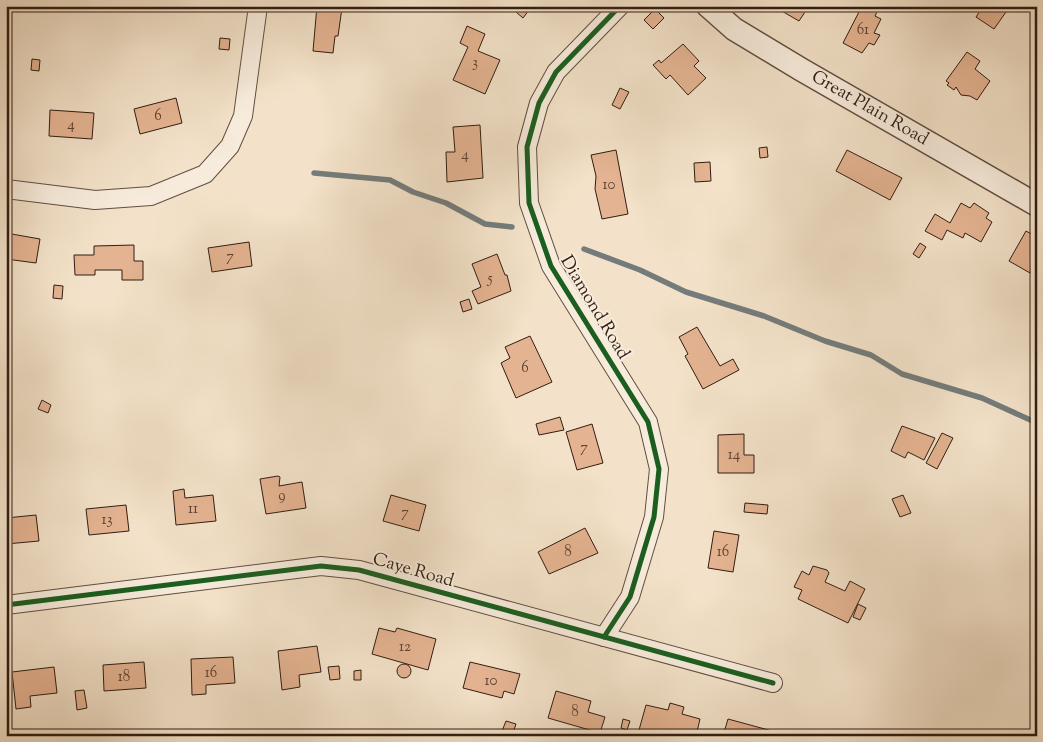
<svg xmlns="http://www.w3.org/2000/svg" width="1043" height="742" viewBox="0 0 1043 742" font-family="'Sorts Mill Goudy',serif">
<rect width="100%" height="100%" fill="#f3e2c9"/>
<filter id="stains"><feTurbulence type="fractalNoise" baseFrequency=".004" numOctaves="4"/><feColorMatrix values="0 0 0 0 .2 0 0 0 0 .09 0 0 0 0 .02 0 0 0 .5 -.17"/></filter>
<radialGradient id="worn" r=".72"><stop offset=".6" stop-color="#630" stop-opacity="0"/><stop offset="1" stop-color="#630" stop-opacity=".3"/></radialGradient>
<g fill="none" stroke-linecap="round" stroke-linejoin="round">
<!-- stream -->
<g stroke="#747c7b" stroke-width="5.5">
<polyline points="314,173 390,180 413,192 446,203 485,224 512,227"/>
<polyline points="584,249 640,270 686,292 764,316 825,341 871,355 902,374 982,398 1037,423"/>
</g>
</g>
<!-- building -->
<g fill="#e4b391" stroke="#311d12">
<polygon points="317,6 353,6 353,9 342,8 338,36 335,36 333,53 313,51"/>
<polygon points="509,6 532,6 523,18"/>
<polygon points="783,6 809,6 799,21 780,10"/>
<polygon points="872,6 878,10 875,16 881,19 874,33 880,35 874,45 869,43 862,53 843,43 861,8 868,12"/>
<polygon points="983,6 998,6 1006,12 994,29 976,17"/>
<polygon points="655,9 664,18 653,29 644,20"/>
<polygon points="467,26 485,34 478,51 500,60 485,94 453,80 468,47 460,43"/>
<polygon points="220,38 230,39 229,50 219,49"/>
<polygon points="683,44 699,61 694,66 706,78 688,95 670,75 666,79 653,65 659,60 661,63"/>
<polygon points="967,52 980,61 975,69 990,81 977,100 970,96 961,95 956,87 954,90 947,85 949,83 946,81"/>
<polygon points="32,59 40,60 39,71 31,70"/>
<polygon points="620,88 629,92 620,109 612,105"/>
<polygon points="176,98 182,123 140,134 134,109"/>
<polygon points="50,110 94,113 92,139 49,136"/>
<polygon points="480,125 483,178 447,182 446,152 455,152 453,127"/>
<polygon points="767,147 768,157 760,158 759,148"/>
<polygon points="616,150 628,214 602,219 595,189 596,176 591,155"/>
<polygon points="847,150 902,178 890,200 836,171"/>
<polygon points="710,162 711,181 695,182 694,163"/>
<polygon points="961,203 970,208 974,203 989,213 986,218 992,222 981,242 965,233 963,238 947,230 942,240 925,231 935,214 950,223"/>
<polygon points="1026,231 1037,237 1037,260 1030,273 1009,261"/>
<polygon points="6,233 40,239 36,263 6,259"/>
<polygon points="249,242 252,266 212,272 208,248"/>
<polygon points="920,243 926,247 919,258 913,254"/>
<polygon points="134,245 134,261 143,261 143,280 122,280 122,270 95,270 95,275 75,275 74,255 94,255 94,246"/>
<polygon points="497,254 505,275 507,275 511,291 478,304 472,291 481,287 472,264"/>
<polygon points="54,285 63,286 62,299 53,298"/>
<polygon points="469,299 472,309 463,312 460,302"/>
<polygon points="697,327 720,366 733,359 739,370 703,389 685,356 688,354 679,337"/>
<polygon points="530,336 552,382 516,398 501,363 510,358 505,347"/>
<polygon points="42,400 51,405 48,413 38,409"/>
<polygon points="560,417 564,430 539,435 536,424"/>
<polygon points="592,424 603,463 577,470 566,432"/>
<polygon points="902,426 935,438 924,460 908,452 905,458 891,451"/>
<polygon points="942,433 953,438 937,469 926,463"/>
<polygon points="744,434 744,455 754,455 754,473 718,473 718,435"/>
<polygon points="278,476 280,477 279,486 302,482 306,508 266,514 260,479"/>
<polygon points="184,489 185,498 213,495 216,521 176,525 173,491"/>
<polygon points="391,495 426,505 419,531 383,521"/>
<polygon points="903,495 911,513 900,517 892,499"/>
<polygon points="745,503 768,505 767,514 744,512"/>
<polygon points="126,505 129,531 89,535 86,509"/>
<polygon points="36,515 39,541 6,544 6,518"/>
<polygon points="585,528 598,553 549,574 538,552"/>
<polygon points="714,531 739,535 733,572 708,568"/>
<polygon points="813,566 827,570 829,573 825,582 845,591 850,581 865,589 848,623 798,599 802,590 794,587 802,571 809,575"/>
<polygon points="858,604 866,608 860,620 853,617"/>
<polygon points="379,628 395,632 397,628 436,639 428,670 372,654"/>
<polygon points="317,646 321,672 299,675 300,687 282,690 278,651"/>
<polygon points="233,657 235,683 206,685 206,694 192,695 191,659"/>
<polygon points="144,662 146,688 104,691 103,665"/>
<polygon points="470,662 520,674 514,694 504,691 502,698 463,688"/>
<circle cx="404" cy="671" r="7"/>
<polygon points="339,666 340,679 330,680 328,667"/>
<polygon points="54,667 57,693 30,696 31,707 16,709 12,672"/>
<polygon points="361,670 361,680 354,680 354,671"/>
<polygon points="84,690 87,708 77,710 75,691"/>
<polygon points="556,691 591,701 588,712 605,717 600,733 548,718"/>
<polygon points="670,703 684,707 682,714 700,719 696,736 657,736 639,730 646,705 668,710"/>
<polygon points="623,719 630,721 627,730 621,728"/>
<polygon points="728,719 787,735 787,736 723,736"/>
<polygon points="506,721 516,724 512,736 500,736"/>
</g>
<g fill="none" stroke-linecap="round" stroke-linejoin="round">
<defs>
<g id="minor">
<polyline points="6,189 95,200 151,196 205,174 230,146 243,116 258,6"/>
<polyline points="6,605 321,566 359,570 773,683"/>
<polyline points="604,637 630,597 654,517 659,469 648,422 551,266 529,203 527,147 539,103 556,72 620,6"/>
</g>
<g id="tertiary">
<path id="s1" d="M708 6 734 29 802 70 1037 205"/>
</g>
</defs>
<!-- minor casing -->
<use href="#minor" stroke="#624e40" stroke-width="20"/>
<!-- tertiary casing -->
<use href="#tertiary" stroke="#624e40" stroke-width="25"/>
<!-- minor -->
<use href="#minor" stroke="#f7ecdc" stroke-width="18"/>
<!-- tertiary -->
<use href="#tertiary" stroke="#f7ecdc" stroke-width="22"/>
<defs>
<g id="cycleway">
<polyline points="6,605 321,566 359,570 773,683"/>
<polyline points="604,637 630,597 654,517 659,469 648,422 551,266 529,203 527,147 539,103 556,72 620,6"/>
</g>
</defs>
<!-- cycleway casing -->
<use href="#cycleway" stroke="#f7ecdc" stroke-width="8"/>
<!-- cycleway -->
<use href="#cycleway" stroke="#1b5e20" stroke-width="5"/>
</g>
<g text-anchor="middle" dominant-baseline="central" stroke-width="4" stroke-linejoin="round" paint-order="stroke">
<!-- number labels -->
<g font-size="15" fill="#5e4232">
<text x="863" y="30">61</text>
<text x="475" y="63">3</text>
<text x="158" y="116">6</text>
<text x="71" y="125">4</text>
<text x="465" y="155">4</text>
<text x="609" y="185">10</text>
<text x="230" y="257">7</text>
<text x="490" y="279">5</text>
<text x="525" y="368">6</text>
<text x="584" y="448">7</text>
<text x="734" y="455">14</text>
<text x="282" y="496">9</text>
<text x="193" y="509">11</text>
<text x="405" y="513">7</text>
<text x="107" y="520">13</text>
<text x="568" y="552">8</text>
<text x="723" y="552">16</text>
<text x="405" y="647">12</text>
<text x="211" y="673">16</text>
<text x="124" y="677">18</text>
<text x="491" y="681">10</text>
<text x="575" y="712">8</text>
</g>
<!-- street labels -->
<g font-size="18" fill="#311d12" stroke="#f7ecdc">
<text stroke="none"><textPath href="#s1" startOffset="192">Great Plain Road</textPath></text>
<text transform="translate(594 308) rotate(59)">Diamond Road</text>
<text transform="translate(413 571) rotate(16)">Caye Road</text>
</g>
</g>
<!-- margin -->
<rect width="1043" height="742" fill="none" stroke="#f3e2c9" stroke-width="25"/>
<rect x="8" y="8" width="1028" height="727" fill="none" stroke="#311d12" stroke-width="2.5"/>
<rect x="12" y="12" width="1018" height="717" fill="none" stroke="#311d12"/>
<rect width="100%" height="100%" filter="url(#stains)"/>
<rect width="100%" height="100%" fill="url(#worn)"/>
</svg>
